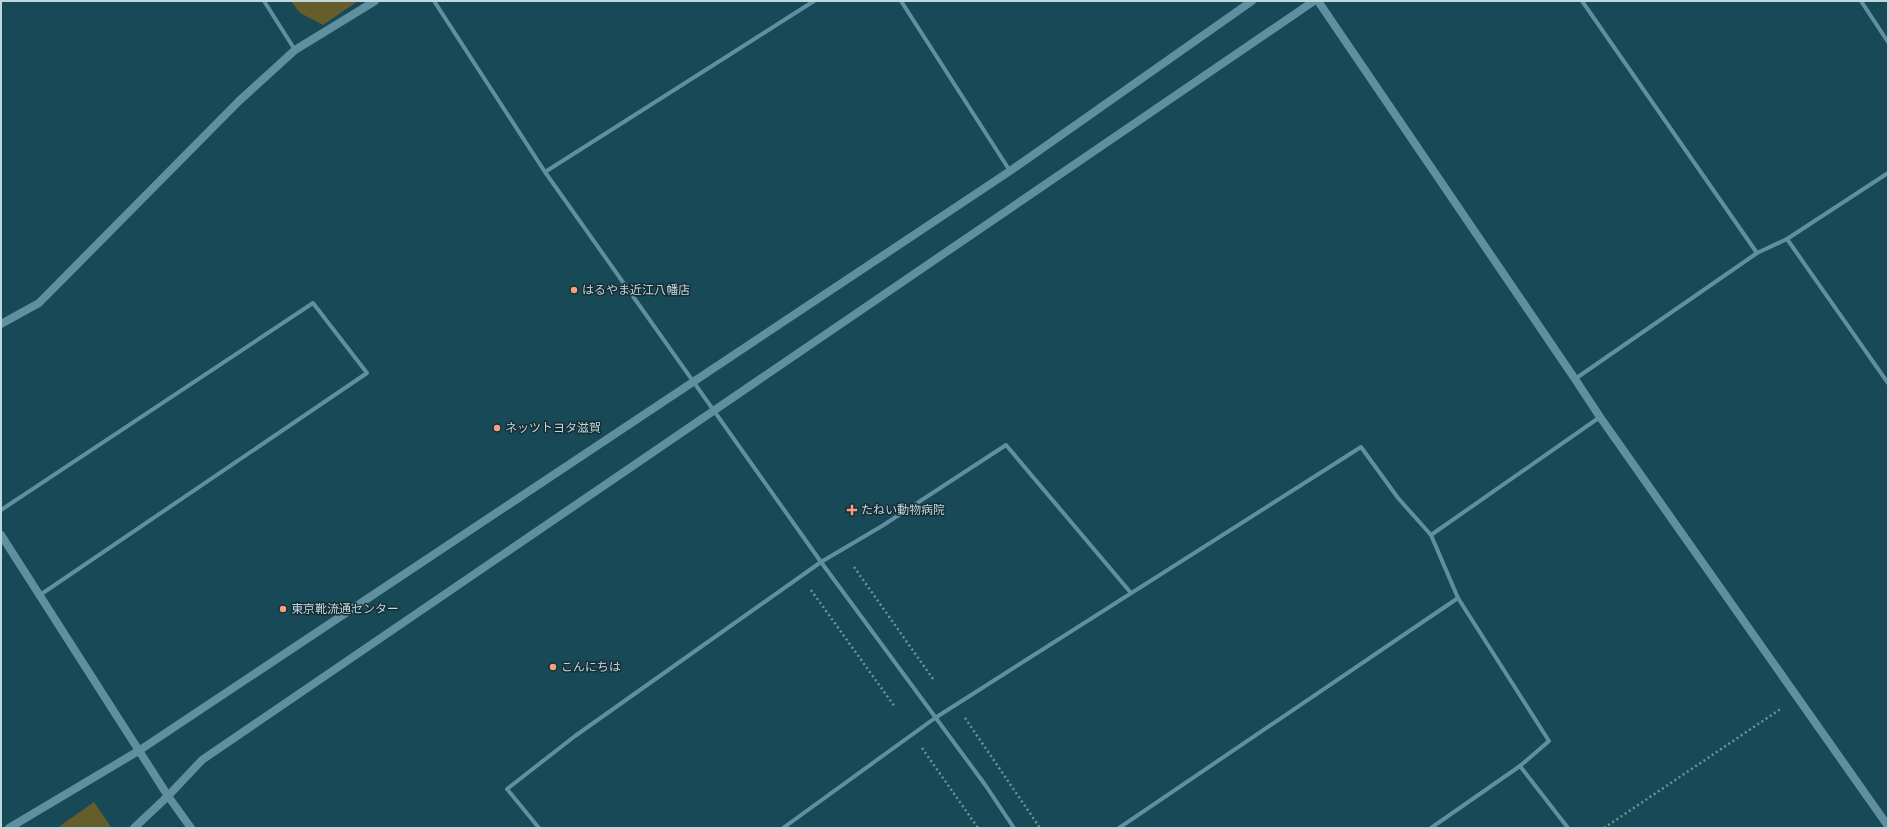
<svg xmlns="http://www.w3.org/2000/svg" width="1889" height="829" viewBox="0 0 1889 829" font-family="'Archivo Narrow','Noto Sans JP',sans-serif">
<rect width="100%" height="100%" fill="#174957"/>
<!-- green -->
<g fill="#655d2a">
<polygon points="291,1 358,1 323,25 300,13"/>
<polygon points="94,802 111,827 57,828"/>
</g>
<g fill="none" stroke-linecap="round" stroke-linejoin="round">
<!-- path -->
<g stroke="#6e939d" stroke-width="2.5" stroke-dasharray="2 3" stroke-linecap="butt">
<polyline points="854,567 933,679"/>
<polyline points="811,590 895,707"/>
<polyline points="965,718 1040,828"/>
<polyline points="922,748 978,828"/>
<polyline points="1604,828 1782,708"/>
</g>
<!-- street -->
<g stroke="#6090a0" stroke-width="4">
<polyline points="264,1 295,50"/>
<polyline points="434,1 545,172 821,562 986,786 1014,828"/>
<polyline points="901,1 1010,171"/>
<polyline points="1582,1 1757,253"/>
<polyline points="1861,1 1888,42"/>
<polyline points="545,172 814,1"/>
<polyline points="1787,239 1888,383"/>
<polyline points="1575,379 1757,253 1787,239 1888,173"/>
<polyline points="1,510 313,303 367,373 40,595"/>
<polyline points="1431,535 1600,417"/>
<polyline points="1520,766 1568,828"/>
<polyline points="539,828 507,789 575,736 821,562 882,526 1006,445 1131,593"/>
<polyline points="783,828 935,718 1361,447 1398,498 1431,535 1458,598 1549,741 1520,766 1431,828"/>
<polyline points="1119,828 1458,598"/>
</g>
<!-- secondary -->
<g stroke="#6090a0" stroke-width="8">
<polyline points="1318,1 1575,379 1600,417 1888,826"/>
<polyline points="1,324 39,303 239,101 295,50 375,1"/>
<polyline points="1,535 168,796 191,828"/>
<polyline points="9,828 140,750 1010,171 1252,1"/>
<polyline points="134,828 168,796 202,760 1314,1"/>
</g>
</g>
<!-- markers -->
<g fill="#f3a082" stroke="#182c33" stroke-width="1.5">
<circle cx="574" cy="290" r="4"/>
<circle cx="497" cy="428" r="4"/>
<path d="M850 504h4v4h4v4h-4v4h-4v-4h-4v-4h4z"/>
<circle cx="283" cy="609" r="4"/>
<circle cx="553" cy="667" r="4"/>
</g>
<g text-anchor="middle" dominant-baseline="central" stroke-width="3" stroke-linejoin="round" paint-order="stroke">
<!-- poi labels -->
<g font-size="12" fill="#bfd7df" stroke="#182c33" text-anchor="start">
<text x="582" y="290">はるやま近江八幡店</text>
<text x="505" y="428">ネッツトヨタ滋賀</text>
<text x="861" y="510">たねい動物病院</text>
<text x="291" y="609">東京靴流通センター</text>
<text x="561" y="667">こんにちは</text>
</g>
</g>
<!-- border -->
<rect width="1889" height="829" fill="none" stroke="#bfd7df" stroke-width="4"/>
</svg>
